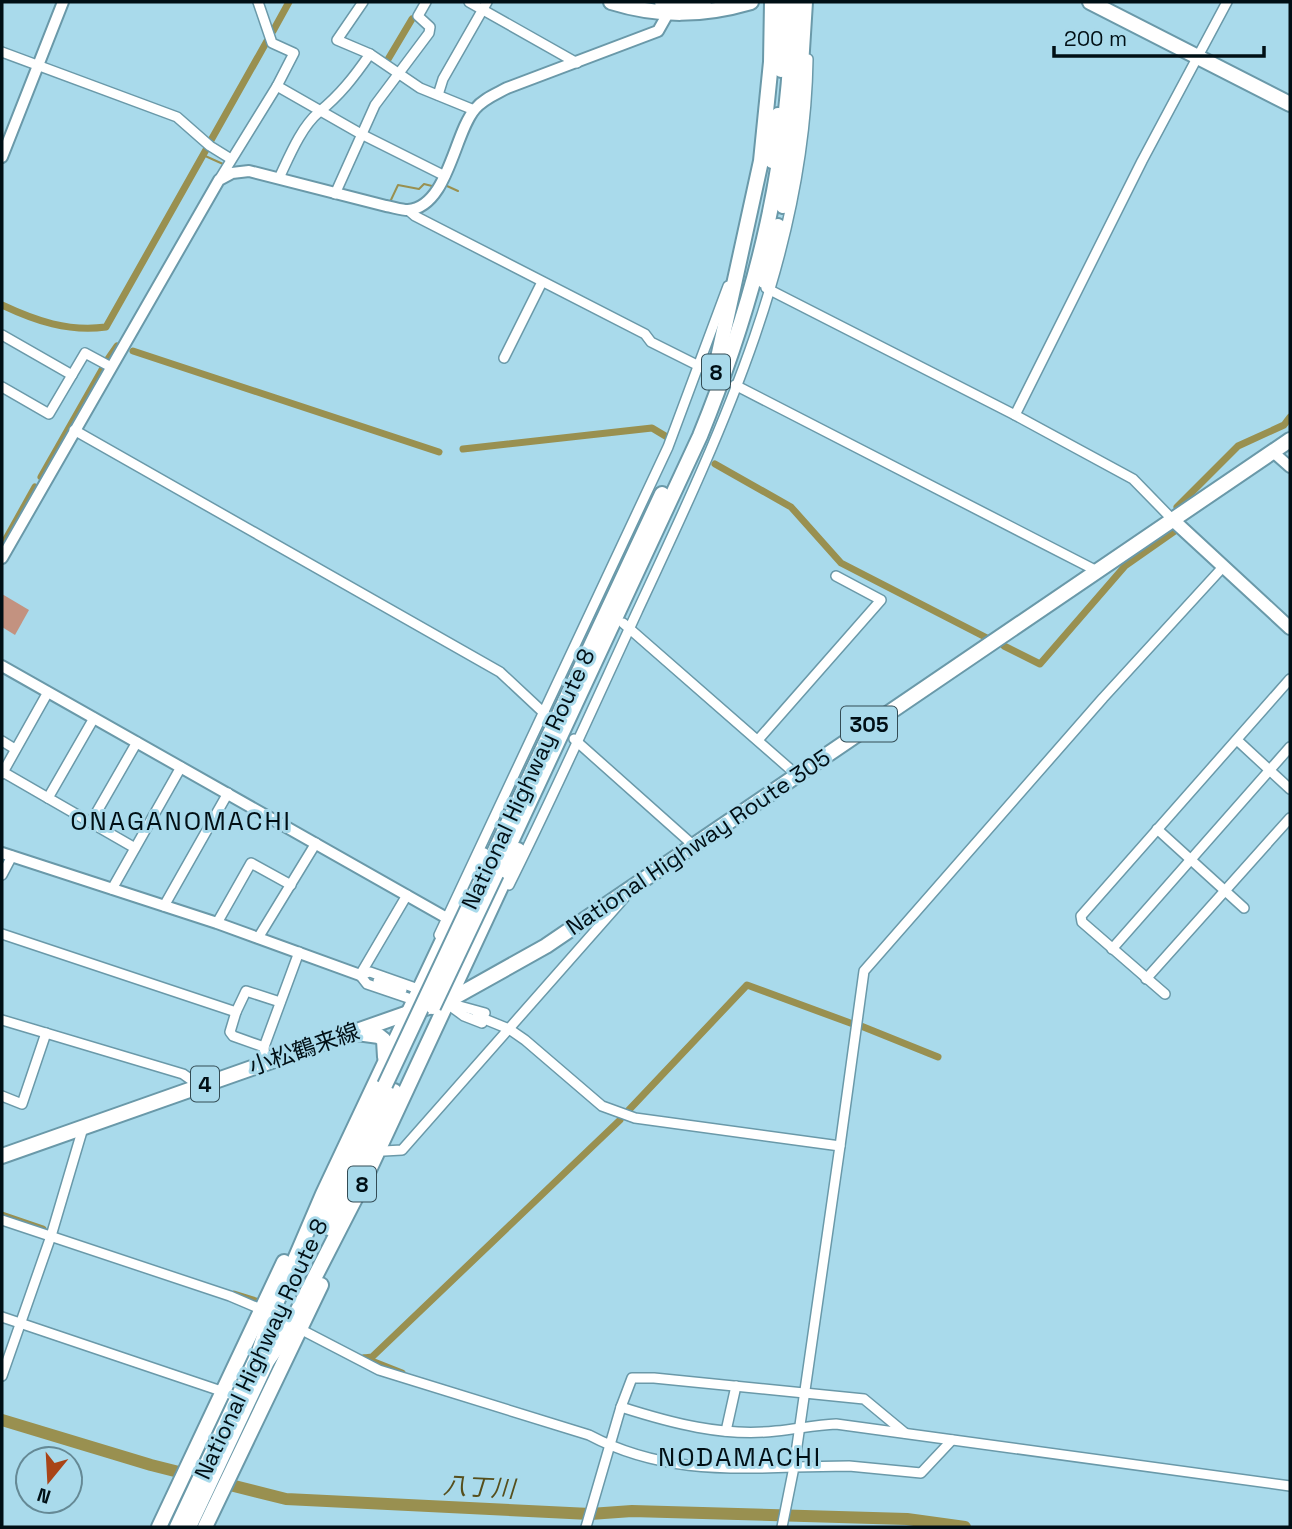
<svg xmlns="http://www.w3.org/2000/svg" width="1292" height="1529" viewBox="0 0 1292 1529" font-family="'Space Grotesk','Noto Sans JP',sans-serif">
<rect width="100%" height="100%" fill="#a9daeb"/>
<!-- green -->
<polygon fill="#c39280" points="2,594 29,610 15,635 2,627"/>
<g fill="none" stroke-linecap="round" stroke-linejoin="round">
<!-- stream -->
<g stroke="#999050" stroke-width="2">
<polyline points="203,155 223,164"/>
<polyline points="254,167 277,173"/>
<polyline points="447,186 458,191"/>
<polyline points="390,202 398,185 419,189 424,184 432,186"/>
</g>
<!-- canal -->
<g stroke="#999050" stroke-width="7">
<polyline points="273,31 289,2"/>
<polyline points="387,61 412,19"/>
<polyline points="210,142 267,41"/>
<path d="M2 305C36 321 68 332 106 327L207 148"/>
<polyline points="133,351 439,452"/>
<polyline points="108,359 117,346"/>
<polyline points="463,449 652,428 667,437"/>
<polyline points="715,464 791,507 841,563 987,638"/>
<polyline points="41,477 103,368"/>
<polyline points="1177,507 1238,446 1284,425 1290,417"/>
<polyline points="2,546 35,487"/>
<polyline points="1004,646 1040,664 1125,566 1175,531"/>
<polyline points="861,1026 938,1057"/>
<polyline points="626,1113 747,985 853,1024"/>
<polyline points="2,1215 43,1229"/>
<polyline points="234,1294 259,1302"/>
<polyline points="364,1358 372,1357 620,1120"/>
<polyline points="364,1358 402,1373"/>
</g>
<!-- river -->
<polyline stroke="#999050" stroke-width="12" points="2,1420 151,1465 286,1499 590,1514 632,1511 907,1519 965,1527"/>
<!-- minor-tunnel -->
<polyline stroke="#90bccb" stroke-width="9" stroke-dasharray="9 4.5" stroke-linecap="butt" points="268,1313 295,1327"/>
<defs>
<g id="minor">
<polyline points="469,2 577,63"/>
<polyline points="2,52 177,117 210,146 231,159"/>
<polyline points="370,54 420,88 474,110"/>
<polyline points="277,86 361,134 445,176"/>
<polyline points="438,95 443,79 487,2"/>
<path d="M279 178C289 157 301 127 319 112 340 95 354 77 370 54L337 40 363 2"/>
<polyline points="219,180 277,86 294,53 272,43 258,2"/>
<polyline points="335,194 375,105 429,33 430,27 418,16 426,2"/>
<polyline points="408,210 415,216 645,334 651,342 703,368"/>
<polyline points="766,288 1015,415 1133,479 1173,520"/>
<polyline points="2,335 72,375"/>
<polyline points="504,358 542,282"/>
<polyline points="735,385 1097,571"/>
<polyline points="2,387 49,414 85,353 111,367"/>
<polyline points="1015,415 1142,161 1227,2"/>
<polyline points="74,430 500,672 545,714"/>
<polyline points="623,623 798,776"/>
<polyline points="94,718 48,798 135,848"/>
<polyline points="574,739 693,845"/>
<polyline points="758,740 881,600 836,576"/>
<polyline points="1237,740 1290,789"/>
<polyline points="2,741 15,749"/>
<polyline points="3,772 48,798"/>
<polyline points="2,774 48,692"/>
<polyline points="91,822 137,742"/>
<polyline points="1157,829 1244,908"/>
<polyline points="2,875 12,856"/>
<path d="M509 885C554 795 595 703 637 612 719 436 805 257 808 59"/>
<polyline points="112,889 181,767"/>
<polyline points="164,906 228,793"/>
<polyline points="217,923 251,863 291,885"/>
<polyline points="2,934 236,1012 246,991 280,1002"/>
<polyline points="439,935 668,447 728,286"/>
<polyline points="258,938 316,843"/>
<polyline points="1112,949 1290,747"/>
<polyline points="360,975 367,984 417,1001"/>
<polyline points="360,975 370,972 424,991"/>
<polyline points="360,975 407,895"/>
<polyline points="1146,979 1290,818"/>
<polyline points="378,981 402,990"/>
<polyline points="1165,994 1082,922 1081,916 1290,679"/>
<polyline points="445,1002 485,1013"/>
<polyline points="449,1005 464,1016 482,1023"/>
<polyline points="236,1012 230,1032 233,1036 264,1047"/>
<polyline points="2,1020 183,1074 200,1086"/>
<polyline points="265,1061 264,1047 299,952"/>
<polyline points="2,1096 22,1104 46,1033"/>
<polyline points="840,1146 864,971 1103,698 1223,567"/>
<polyline points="384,1151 402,1150 625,897"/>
<polyline points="2,1220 230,1296 263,1310"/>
<polyline points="2,1317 230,1394"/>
<path d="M300 1329 379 1370 589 1435C655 1470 721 1470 794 1467L840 1146 635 1118 602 1106 525 1040 509 1029 477 1016"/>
<polyline points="2,1376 51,1236 83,1128"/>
<polyline points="621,1407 632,1378 654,1378 864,1399 905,1433"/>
<polyline points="726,1431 736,1386"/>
<path d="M586 1527 621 1407C671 1423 723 1437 776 1431 797 1429 815 1425 836 1424L1290 1486"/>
<polyline points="782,1527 794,1467 849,1466 921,1473 952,1440"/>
</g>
<g id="tertiary">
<polyline points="2,157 63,2"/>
<polyline points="1273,452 1290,467"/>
<path d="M2 558 219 180 232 173 249 171 386 206C393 207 401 210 408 210 448 207 454 133 475 109 483 99 496 94 507 88L658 31 671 8"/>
<polyline points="2,666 445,917"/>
<polyline points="2,853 217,923 360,975"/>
</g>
<polyline id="secondary" points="1173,520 1290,628"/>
<g id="primary">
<path d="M611 2C659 17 703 16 751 2"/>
<polyline points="662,2 704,2"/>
<polyline points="1090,2 1290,104"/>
<polyline points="2,1156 408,1013"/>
</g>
<g id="trunk">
<polyline points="781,70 783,2"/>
<polyline points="772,161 778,115"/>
<polyline points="783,206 798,114 805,2"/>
<polyline points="764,281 778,226"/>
<polyline points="714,376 761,161 771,62 772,2"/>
<polyline points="486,870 662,494"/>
<path d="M496 874 700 436C759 291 790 159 793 2"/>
<polyline points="408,1013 446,1002 546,946 1290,440"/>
<polyline points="350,1032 379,1036 384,1040 385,1057"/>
<polyline points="324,1216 385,1085"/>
<polyline points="329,1228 394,1091"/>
<polyline points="258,1355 269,1320 323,1194 483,855"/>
<polyline points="268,1360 283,1339 362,1185 518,850"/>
<polyline points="159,1527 284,1262"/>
<polyline points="177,1527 261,1348"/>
<polyline points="189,1527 272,1351"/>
<polyline points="205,1527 321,1285"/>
</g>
</defs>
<!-- minor casing -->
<use href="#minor" stroke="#6a99a9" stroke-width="12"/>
<!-- tertiary casing -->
<use href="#tertiary" stroke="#6a99a9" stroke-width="14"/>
<!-- secondary casing -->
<use href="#secondary" stroke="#6a99a9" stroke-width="16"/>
<!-- primary casing -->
<use href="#primary" stroke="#6a99a9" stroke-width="18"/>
<!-- trunk casing -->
<use href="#trunk" stroke="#6a99a9" stroke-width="18"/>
<!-- minor -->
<use href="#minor" stroke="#fff" stroke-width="9"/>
<!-- tertiary -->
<use href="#tertiary" stroke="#fff" stroke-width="10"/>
<!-- secondary -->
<use href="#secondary" stroke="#fff" stroke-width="12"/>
<!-- primary -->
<use href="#primary" stroke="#fff" stroke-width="14"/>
<!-- trunk -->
<use href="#trunk" stroke="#fff" stroke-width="14"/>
<defs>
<g id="trunk-bridge">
<polyline points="433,1007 496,874"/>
<polyline points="385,1085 486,870"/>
</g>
</defs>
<!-- trunk-bridge casing -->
<use href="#trunk-bridge" stroke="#6a99a9" stroke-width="18" stroke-linecap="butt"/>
<!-- trunk-bridge -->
<use href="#trunk-bridge" stroke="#fff" stroke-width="14"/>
</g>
<g text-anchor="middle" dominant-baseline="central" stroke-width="6" stroke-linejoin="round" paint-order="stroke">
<!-- shield labels -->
<g fill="#a9daeb" stroke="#334c55" stroke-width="2">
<rect x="702" y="354.5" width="28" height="35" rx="5"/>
<rect x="841" y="706.5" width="56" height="35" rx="5"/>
<rect x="191" y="1066.5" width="28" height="35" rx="5"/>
<rect x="348" y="1166.5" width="28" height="35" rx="5"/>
</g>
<g font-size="21" font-weight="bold" fill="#000f15">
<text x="716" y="372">8</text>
<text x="869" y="724">305</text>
<text x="205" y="1084">4</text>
<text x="362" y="1184">8</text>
</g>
<!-- street labels -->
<g font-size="23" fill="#000f15" stroke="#a9daeb">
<text transform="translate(528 779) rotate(-65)">National Highway Route 8</text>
<text transform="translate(698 842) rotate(-34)">National Highway Route 305</text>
<text transform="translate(304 1049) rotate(-19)">小松鶴来線</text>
<text transform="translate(261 1349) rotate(-65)">National Highway Route 8</text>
</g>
<!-- water labels -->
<g font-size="24" font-style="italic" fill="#564f1d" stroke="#a9daeb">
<text transform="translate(479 1487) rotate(3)">八丁川</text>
</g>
<!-- quarter labels -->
<g font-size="26" letter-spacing="2" fill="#000f15" stroke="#a9daeb">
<text x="181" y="821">ONAGANOMACHI</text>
<text x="740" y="1457">NODAMACHI</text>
</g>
</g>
<!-- border -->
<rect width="1292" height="1529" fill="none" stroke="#000f15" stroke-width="7"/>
<!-- north arrow -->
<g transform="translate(49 1480) rotate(198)"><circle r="33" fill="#a9daeb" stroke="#658995" stroke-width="2"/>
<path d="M0-5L12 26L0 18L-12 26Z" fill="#a94417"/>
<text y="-10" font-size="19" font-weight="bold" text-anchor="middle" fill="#000f15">N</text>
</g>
<!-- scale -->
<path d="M1054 46v10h210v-10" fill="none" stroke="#000f15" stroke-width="3.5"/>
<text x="1064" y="46" font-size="21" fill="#000f15" stroke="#a9daeb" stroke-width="5" paint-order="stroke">200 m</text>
</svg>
